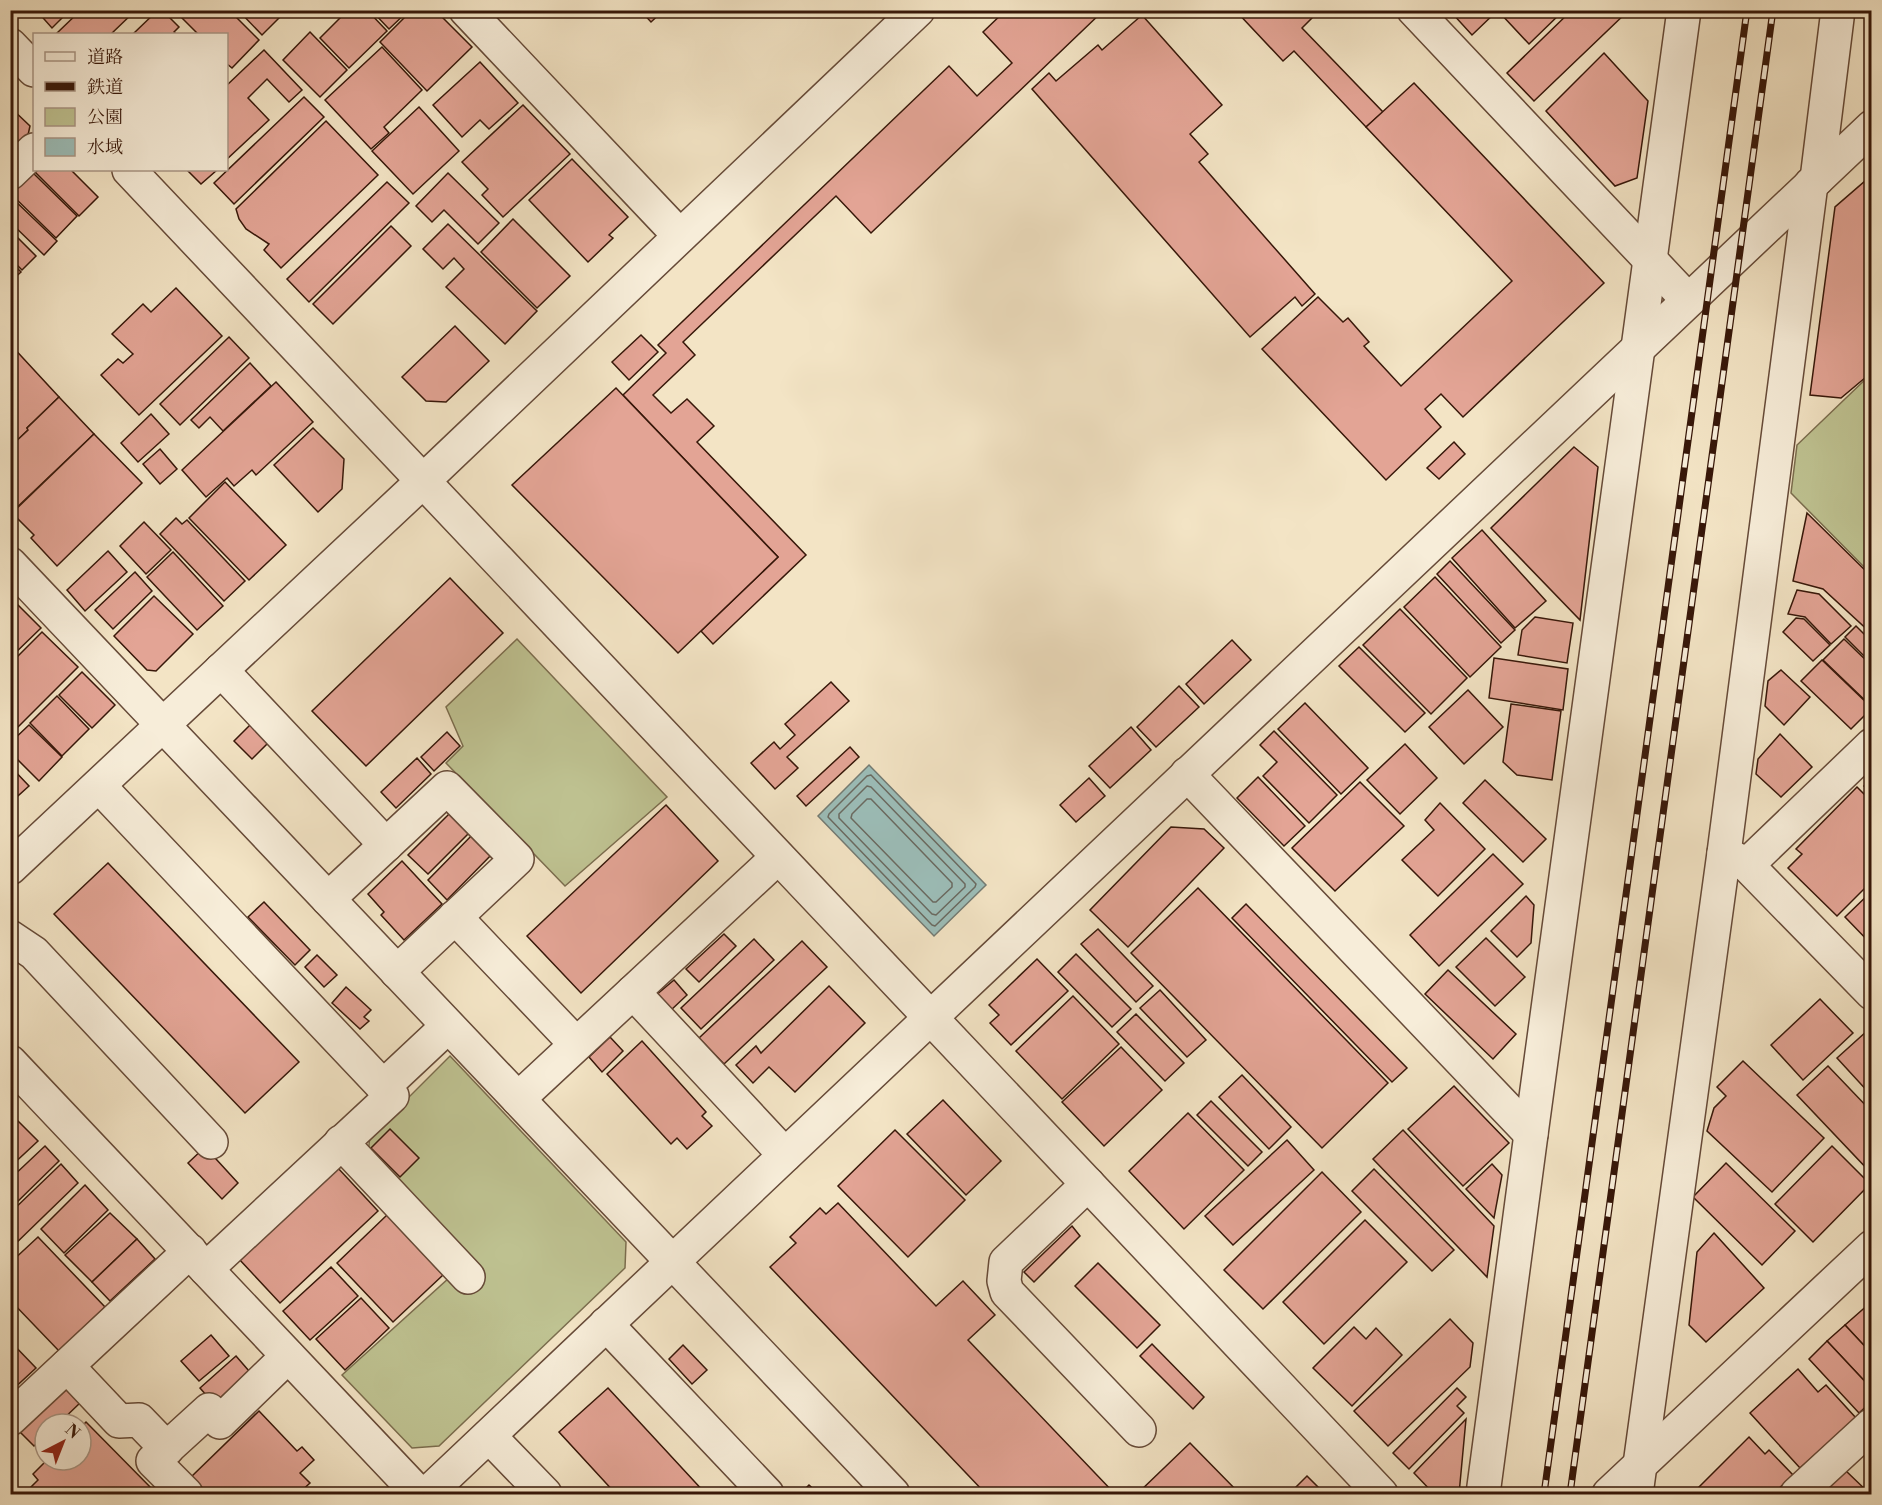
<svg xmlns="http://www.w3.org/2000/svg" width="1882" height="1505" viewBox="0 0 1882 1505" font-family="'Libre Bodoni','Noto Serif JP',serif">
<rect width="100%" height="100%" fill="#f3e4c5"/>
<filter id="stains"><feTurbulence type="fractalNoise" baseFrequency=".00333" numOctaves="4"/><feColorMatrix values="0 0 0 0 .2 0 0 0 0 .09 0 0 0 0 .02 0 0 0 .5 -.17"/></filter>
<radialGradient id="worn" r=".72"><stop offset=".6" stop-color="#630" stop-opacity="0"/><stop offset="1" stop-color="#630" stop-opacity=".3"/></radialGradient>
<!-- green -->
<g fill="#bfc392" stroke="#7b6d4e" stroke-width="1.5">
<polygon points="1871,374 1871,574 1791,493 1797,445"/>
<polygon points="517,639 667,797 565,886 446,763 463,746 446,707"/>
<polygon points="450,1056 626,1242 625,1268 439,1446 412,1448 342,1375 471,1258 368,1154 370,1136"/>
</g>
<!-- water -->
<polygon fill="#9cbeb9" stroke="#747b73" stroke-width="1.5" points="869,765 986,885 934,936 818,816"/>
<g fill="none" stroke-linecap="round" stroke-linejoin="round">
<!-- shore -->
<g stroke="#6a6a61" stroke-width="1.5">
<polygon points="871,775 976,884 975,887 935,926 932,925 828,817 829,814 867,776"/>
<polygon points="867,786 871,787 965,884 965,887 936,915 932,914 839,818 839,814"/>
<polygon points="867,799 871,799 952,883 952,887 936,902 933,902 851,818 852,814"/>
</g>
</g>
<!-- building -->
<g fill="#e3a495" stroke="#371709" stroke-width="1.5">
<polygon points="36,10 70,10 52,28"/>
<polygon points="81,10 136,10 111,34 56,34"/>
<polygon points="158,10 162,10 179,27 174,32 176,34 133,34"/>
<polygon points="174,10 229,10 259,40 232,68 226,63 226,34 198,34"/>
<polygon points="238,10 287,10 262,35"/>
<polygon points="348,10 367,10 387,31 349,68 320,38"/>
<polygon points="371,10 409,10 389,29"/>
<polygon points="412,10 435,10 472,47 427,91 380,42"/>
<polygon points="640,10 664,10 651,22"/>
<polygon points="1006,10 1104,10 871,233 836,196 683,342 695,355 653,395 671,413 687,399 714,426 697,442 806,555 713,644 701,631 778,557 623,395 666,353 658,345 949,66 977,96 1012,63 983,32"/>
<polygon points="1235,10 1320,10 1302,28 1383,112 1366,127 1294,51 1283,61"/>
<polygon points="1451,10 1498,10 1472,35 1451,12"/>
<polygon points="1503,10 1564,10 1529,44 1500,13"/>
<polygon points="1572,10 1629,10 1534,101 1507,73"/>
<polygon points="1142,15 1222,105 1190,134 1208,154 1199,162 1315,294 1302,306 1295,297 1250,337 1032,89 1049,73 1056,81 1098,45 1102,50"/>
<polygon points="310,32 347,70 320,97 283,60"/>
<polygon points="382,47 422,90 384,127 389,133 371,149 325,100"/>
<polygon points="264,50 302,90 289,102 267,79 248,98 269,120 226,160 226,86"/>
<polygon points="1604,53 1648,101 1637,178 1615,186 1546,111"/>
<polygon points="480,62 518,103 489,129 480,120 462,137 433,105"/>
<polygon points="1414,83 1604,283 1463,417 1441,394 1425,409 1441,427 1386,480 1262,349 1318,297 1343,322 1348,318 1369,342 1364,346 1401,386 1512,281 1366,127"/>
<polygon points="304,97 324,117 234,204 214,183"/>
<polygon points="523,105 570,154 503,217 482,195 488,189 462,162"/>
<polygon points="10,107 30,126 28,135 10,152"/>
<polygon points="419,107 459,151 413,194 372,151"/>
<polygon points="326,121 378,175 281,268 264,250 269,244 246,229 239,219 236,209"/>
<polygon points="572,159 628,217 609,235 613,238 588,262 529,200"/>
<polygon points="32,169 71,170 98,197 79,216"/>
<polygon points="30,170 77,216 56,238 10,193 10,190"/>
<polygon points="187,170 217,170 201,184"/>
<polygon points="448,173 499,223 478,244 444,210 432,222 416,206"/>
<polygon points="1872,175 1872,372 1841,398 1810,395 1835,207"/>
<polygon points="387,182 409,203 309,302 287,279"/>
<polygon points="10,196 57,241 44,255 10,222"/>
<polygon points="513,219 570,276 537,308 481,252"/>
<polygon points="448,224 537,311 505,344 446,287 464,269 454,258 443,269 423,249"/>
<polygon points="391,226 411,246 333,324 313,304"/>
<polygon points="10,230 36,256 22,270 10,258"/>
<polygon points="10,261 21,272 10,282"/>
<polygon points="176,288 222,336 139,415 101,375 118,359 123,363 133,354 112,334 143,304 151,312"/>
<polygon points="455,326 489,361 446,402 426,401 402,377"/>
<polygon points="641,335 658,352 629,380 612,362"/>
<polygon points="229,337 249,358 180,425 160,404"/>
<polygon points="10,344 59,397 27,428 28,430 10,447"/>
<polygon points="250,363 271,386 223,431 210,417 199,428 191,420"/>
<polygon points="276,382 313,422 256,475 252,470 234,486 227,478 206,497 182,470"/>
<polygon points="616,388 778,557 678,653 512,485"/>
<polygon points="59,397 94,434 10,514 10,447 28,430 27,428"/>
<polygon points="151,414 169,434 138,462 121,443"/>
<polygon points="313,428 344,459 342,489 318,512 274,465"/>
<polygon points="94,434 142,483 57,566 31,538 34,535 12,513"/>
<polygon points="1454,442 1465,454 1439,479 1427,468"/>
<polygon points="1574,447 1598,467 1580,620 1491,528"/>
<polygon points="160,449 177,469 160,484 143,464"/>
<polygon points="225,482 286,545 249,580 189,518"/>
<polygon points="1807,513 1872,577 1872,634 1823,589 1793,581"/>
<polygon points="176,518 182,524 187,520 245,581 224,601 160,534"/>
<polygon points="144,522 171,550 146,574 120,546"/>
<polygon points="1482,530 1546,601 1515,628 1452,558"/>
<polygon points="108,551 127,572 85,611 67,590"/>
<polygon points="173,552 223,606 197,630 147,577"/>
<polygon points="1450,561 1515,630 1501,643 1437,574"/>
<polygon points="135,572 152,591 113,629 95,610"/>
<polygon points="1435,577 1501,647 1470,677 1404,607"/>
<polygon points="450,578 503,633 366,766 312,711"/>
<polygon points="1797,590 1819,594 1851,626 1831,644 1805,617 1788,614"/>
<polygon points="154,596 193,634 156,671 147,670 114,636"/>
<polygon points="16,603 41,628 10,658 10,608"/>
<polygon points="1400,609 1467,678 1431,714 1363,645"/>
<polygon points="1535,617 1573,623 1567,663 1518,655 1522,630"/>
<polygon points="1796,618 1804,619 1830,645 1813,661 1783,632"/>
<polygon points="1856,626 1872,642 1872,664 1845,637"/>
<polygon points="42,632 78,667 10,735 10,664"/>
<polygon points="1844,639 1872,666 1872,707 1823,660"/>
<polygon points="1232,640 1251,660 1204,704 1186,684"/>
<polygon points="1359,647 1425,713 1405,732 1339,666"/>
<polygon points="1494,658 1568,669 1563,710 1489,698"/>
<polygon points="1822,660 1872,708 1851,729 1801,681"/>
<polygon points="1781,670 1810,697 1784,725 1765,706 1768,681"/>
<polygon points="82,672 115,705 92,728 59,695"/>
<polygon points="831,682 849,701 787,757 798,768 775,789 751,763 774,742 780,749 795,735 785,724"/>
<polygon points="1179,686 1199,707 1156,747 1137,727"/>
<polygon points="1468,690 1503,727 1464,764 1429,727"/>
<polygon points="57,696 89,729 62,756 30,723"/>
<polygon points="1305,703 1368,768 1341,794 1278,729"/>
<polygon points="1511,704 1561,711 1552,780 1517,775 1503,762"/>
<polygon points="29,725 62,757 39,781 10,752 10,743"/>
<polygon points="250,725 268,743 252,759 234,741"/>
<polygon points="1131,727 1151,750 1110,788 1089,766"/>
<polygon points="1274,731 1337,795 1309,823 1263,776 1277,762 1260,745"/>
<polygon points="447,732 460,746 434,771 421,757"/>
<polygon points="1780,734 1812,767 1781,797 1756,774 1758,759"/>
<polygon points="1405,744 1437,778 1400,814 1367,780"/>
<polygon points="850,747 859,757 806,806 797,796"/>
<polygon points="417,758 431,774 396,808 381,792"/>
<polygon points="10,766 29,786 10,803"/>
<polygon points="1258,777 1305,826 1284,846 1237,798"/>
<polygon points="1089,778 1105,796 1076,822 1060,805"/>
<polygon points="1872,779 1872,794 1864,786"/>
<polygon points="1485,780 1546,839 1523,862 1463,803"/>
<polygon points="1360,782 1404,826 1335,891 1292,848"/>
<polygon points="1857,787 1872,802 1872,881 1837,916 1788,868 1802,854 1796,849"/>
<polygon points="1440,803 1485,849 1438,896 1402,860 1434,830 1425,820"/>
<polygon points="666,805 718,861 581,993 527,936"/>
<polygon points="451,812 470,832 428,874 408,855"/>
<polygon points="1171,827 1204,829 1224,848 1128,947 1090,910"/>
<polygon points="475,832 495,851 447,900 428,880"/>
<polygon points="1493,854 1523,884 1439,966 1410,935"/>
<polygon points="402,861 442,904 404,940 381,915 384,912 368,894"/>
<polygon points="108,863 299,1062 245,1113 54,914"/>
<polygon points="1198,888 1388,1083 1322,1148 1131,953"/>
<polygon points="1872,891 1872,945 1845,917"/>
<polygon points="1526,896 1534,905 1531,943 1517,957 1491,931"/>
<polygon points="264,902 310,950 295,965 248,917"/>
<polygon points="1246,904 1407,1068 1392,1082 1232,918"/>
<polygon points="1098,929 1153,986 1136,1002 1081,944"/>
<polygon points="724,934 736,946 699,982 686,969"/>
<polygon points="1486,938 1525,977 1495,1006 1456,967"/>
<polygon points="754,939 774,960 701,1029 681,1008"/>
<polygon points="802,941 827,967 724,1064 699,1038"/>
<polygon points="1076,954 1131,1009 1112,1027 1058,972"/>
<polygon points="317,955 337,975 324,987 305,967"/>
<polygon points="1037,959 1068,991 1011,1045 990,1023 999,1015 989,1005"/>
<polygon points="1448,970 1516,1034 1493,1059 1425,994"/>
<polygon points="674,980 687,995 670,1011 655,996"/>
<polygon points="829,986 865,1023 795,1092 769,1067 753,1083 736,1065 756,1046 761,1053"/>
<polygon points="346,987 371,1010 364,1017 369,1021 360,1029 332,1003"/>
<polygon points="1160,990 1206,1040 1187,1057 1140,1008"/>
<polygon points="1073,996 1119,1044 1062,1099 1016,1051"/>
<polygon points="1820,999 1853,1033 1803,1080 1771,1045"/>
<polygon points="1136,1014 1184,1063 1165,1081 1117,1032"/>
<polygon points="1867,1031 1872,1035 1872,1092 1870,1094 1837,1058"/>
<polygon points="610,1037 623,1051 602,1072 589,1057"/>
<polygon points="642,1041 706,1112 702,1116 712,1126 687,1149 677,1138 671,1144 607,1074"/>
<polygon points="1121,1047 1162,1090 1104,1146 1062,1102"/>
<polygon points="1743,1061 1824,1138 1772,1192 1707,1131 1714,1108 1726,1096 1717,1087"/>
<polygon points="1828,1066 1872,1112 1872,1174 1797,1095"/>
<polygon points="1242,1075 1291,1127 1269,1149 1219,1097"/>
<polygon points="1454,1086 1509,1143 1463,1186 1408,1129"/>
<polygon points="943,1100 1001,1161 966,1195 907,1134"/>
<polygon points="1211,1101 1262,1152 1248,1166 1197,1115"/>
<polygon points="1188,1113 1244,1170 1184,1229 1129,1171"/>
<polygon points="15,1118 38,1141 10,1167 10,1122"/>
<polygon points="390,1129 419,1158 400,1177 371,1148"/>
<polygon points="895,1130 965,1200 908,1257 838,1186"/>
<polygon points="1403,1130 1494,1226 1487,1277 1373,1159"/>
<polygon points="1287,1140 1314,1170 1233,1245 1205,1216"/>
<polygon points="45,1146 59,1161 10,1209 10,1179"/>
<polygon points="1832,1146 1870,1184 1813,1242 1775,1204"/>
<polygon points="205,1147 238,1183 222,1199 188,1163"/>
<polygon points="1726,1163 1795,1231 1762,1265 1693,1197"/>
<polygon points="61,1164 78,1183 10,1249 10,1213"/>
<polygon points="1492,1164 1502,1175 1494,1218 1466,1189"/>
<polygon points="337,1167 378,1211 280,1303 239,1259"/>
<polygon points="1374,1169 1454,1250 1432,1271 1352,1191"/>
<polygon points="1322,1172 1361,1212 1263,1309 1224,1270"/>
<polygon points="85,1185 108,1210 64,1253 41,1229"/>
<polygon points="838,1203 936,1306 963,1281 995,1315 968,1340 1115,1494 986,1494 770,1267 796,1243 790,1237 820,1208 826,1214"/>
<polygon points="110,1213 137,1239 92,1282 65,1255"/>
<polygon points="387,1215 443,1275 393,1322 337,1263"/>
<polygon points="1365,1220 1407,1262 1324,1344 1283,1302"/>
<polygon points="1072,1226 1080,1236 1034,1282 1024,1272"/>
<polygon points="1714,1233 1764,1288 1706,1342 1689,1325 1697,1252"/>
<polygon points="38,1237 105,1307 59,1351 10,1300 10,1263"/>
<polygon points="137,1239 155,1259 110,1301 92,1282"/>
<polygon points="1098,1263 1160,1325 1137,1348 1075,1286"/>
<polygon points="331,1267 358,1296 310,1340 283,1311"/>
<polygon points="361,1298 389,1328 345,1370 316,1339"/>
<polygon points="1870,1303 1872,1305 1872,1354 1845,1325"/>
<polygon points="1450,1319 1473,1343 1470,1367 1388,1446 1354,1411"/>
<polygon points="1845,1325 1872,1354 1872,1389 1827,1341"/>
<polygon points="1354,1327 1366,1339 1376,1328 1402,1355 1352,1406 1313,1368"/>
<polygon points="211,1335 229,1356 199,1381 181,1361"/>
<polygon points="10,1341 36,1368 10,1392"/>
<polygon points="1827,1341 1872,1389 1872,1401 1859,1413 1809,1359"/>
<polygon points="1152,1344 1204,1397 1193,1409 1140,1356"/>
<polygon points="683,1345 707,1370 692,1384 669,1359"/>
<polygon points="236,1356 249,1371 214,1404 200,1388"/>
<polygon points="1798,1369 1818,1392 1826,1385 1856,1418 1800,1468 1750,1413"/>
<polygon points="65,1384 81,1402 58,1424 45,1424 45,1436 34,1446 17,1429"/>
<polygon points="608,1388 706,1494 616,1494 559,1432"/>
<polygon points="1457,1388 1466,1397 1457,1406 1464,1413 1409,1469 1393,1453"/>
<polygon points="259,1411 297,1451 302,1447 314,1460 300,1473 310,1483 298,1494 206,1494 190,1478"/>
<polygon points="1466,1419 1459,1494 1434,1494 1414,1473"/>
<polygon points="86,1422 157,1494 39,1494 31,1487 38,1480 33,1474 47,1460 81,1460 81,1427"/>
<polygon points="1749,1437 1765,1454 1769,1450 1793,1475 1773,1494 1704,1494 1698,1488"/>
<polygon points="1190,1443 1240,1494 1137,1494"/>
<polygon points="1845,1470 1870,1494 1872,1492 1872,1494 1820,1494"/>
<polygon points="1307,1476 1318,1487 1310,1494 1289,1494"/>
<polygon points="809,1485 819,1494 800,1494"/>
</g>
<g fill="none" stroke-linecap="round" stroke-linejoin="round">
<defs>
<g id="minor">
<polyline points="466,10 680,236"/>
<polyline points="1414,10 1688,300"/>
<polyline points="10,45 34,70"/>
<polyline points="129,170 1381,1494"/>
<polyline points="10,173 34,150"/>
<polyline points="1817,179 1838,10"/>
<polyline points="10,564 893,1494"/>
<polyline points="221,670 386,845"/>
<polyline points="1187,774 1531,1134"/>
<polyline points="99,786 392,1096 206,1269"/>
<polyline points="1724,853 1747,865 1872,993"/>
<polyline points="1747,865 1872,745"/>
<polyline points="10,868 423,481 918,10"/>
<polyline points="328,899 447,788 517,859 397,972"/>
<polyline points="455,917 576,1044"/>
<polyline points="10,937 34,953 211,1142"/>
<polyline points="633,992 785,1155"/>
<polyline points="10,1062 419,1494"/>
<polyline points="383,1087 448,1026"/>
<polyline points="518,1099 778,857"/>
<polyline points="341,1142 468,1277"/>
<polyline points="1088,1184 1006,1262 1004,1281 1007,1292 1139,1430"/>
<polyline points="606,1324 767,1494"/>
<polyline points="67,1366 119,1421 139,1420 167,1449"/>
<polyline points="10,1419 190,1251"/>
<polyline points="489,1436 545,1494"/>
<polyline points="186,1494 153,1461 209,1410 220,1422 288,1356"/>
<polyline points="427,1494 1872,127"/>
<polyline points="1483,1494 1531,1134 1684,10"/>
<polyline points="1609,1494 1872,1247"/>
<polyline points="1636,1494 1724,853 1811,184"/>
<polyline points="1797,1494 1872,1425"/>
</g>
</defs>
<!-- minor casing -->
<use href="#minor" stroke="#664a38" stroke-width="36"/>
<!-- minor -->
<use href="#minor" stroke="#f7edd9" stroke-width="33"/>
<defs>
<g id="rail">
<polyline points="1544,1494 1747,10"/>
<polyline points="1570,1494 1773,10"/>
</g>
</defs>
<!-- rail casing -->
<use href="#rail" stroke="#371709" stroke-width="7"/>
<!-- rail -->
<use href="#rail" stroke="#f7edd9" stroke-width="4.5" stroke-dasharray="14" stroke-linecap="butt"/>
</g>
<!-- margin -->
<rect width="1882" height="1505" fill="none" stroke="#f3e4c5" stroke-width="36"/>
<rect x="12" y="12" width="1858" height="1481" fill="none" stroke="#371709" stroke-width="3"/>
<rect x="18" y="18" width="1846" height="1469" fill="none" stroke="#371709" stroke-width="1.5"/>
<!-- legend -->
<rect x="33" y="33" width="195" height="138" fill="#f7edd9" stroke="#aa9786" stroke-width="1.5"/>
<rect x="45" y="52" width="30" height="9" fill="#f7edd9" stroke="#aa9786" stroke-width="1.5"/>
<text x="87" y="63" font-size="18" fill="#371709">道路</text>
<rect x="45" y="82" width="30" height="9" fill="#371709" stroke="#aa9786" stroke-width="1.5"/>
<text x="87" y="93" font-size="18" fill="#371709">鉄道</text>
<rect x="45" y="108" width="30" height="18" fill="#bfc392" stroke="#aa9786" stroke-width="1.5"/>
<text x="87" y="123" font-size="18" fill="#371709">公園</text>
<rect x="45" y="138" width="30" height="18" fill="#9cbeb9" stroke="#aa9786" stroke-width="1.5"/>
<text x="87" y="153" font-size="18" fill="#371709">水域</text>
<!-- north arrow -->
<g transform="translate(63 1442) rotate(42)"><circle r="28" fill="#f7edd9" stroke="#aa9786" stroke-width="1.5"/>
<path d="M0-4.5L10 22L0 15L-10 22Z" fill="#8f2418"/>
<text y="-9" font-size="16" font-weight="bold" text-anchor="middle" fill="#371709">N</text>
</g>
<rect width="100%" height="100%" filter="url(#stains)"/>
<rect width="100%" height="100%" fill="url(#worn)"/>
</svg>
